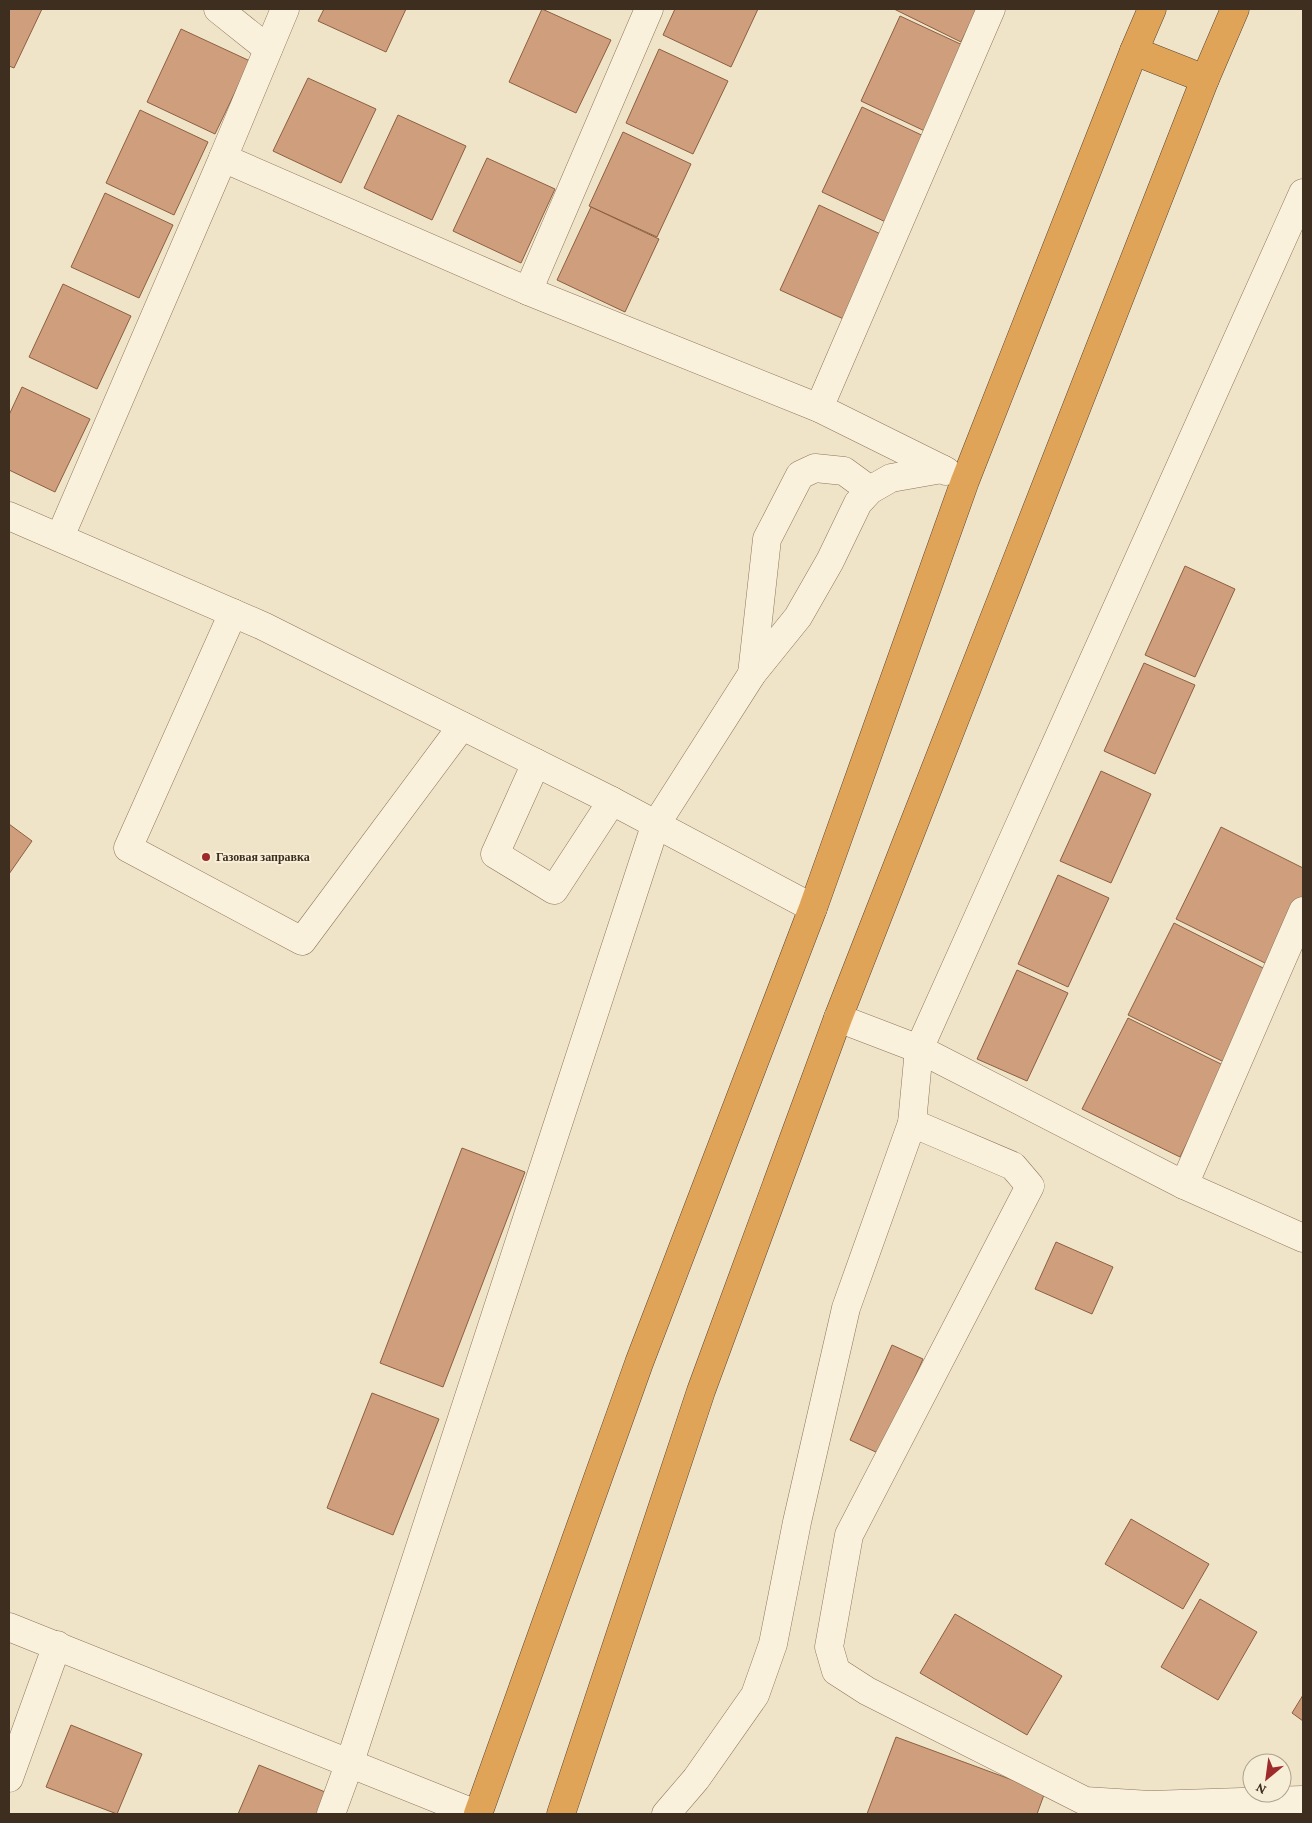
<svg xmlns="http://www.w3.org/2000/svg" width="1312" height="1823" viewBox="0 0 1312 1823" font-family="'Crimson Pro',serif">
<rect width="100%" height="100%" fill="#f0e4c8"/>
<!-- building -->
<g fill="#cf9f7d" stroke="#8d5f41">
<polygon points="9,9 42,9 14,68 9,66"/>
<polygon points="324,9 406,9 386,52 318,21"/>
<polygon points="542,9 611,40 576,113 509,82"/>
<polygon points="675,9 758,9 731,67 663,35"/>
<polygon points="894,9 977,9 961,42"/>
<polygon points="900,16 969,48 929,133 861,101"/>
<polygon points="181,29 250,61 215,134 147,102"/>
<polygon points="659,49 728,81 693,154 626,123"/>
<polygon points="308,78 376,109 341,183 273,151"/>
<polygon points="862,107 930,139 890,224 822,192"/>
<polygon points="140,110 208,142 174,215 106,183"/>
<polygon points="398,115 466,146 432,220 364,188"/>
<polygon points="623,132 691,164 657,237 589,206"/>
<polygon points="487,158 555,189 521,263 453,231"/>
<polygon points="105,193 173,225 139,298 71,267"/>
<polygon points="819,205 887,237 848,321 780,290"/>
<polygon points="591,207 659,239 625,312 557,280"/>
<polygon points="63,284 131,316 97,389 29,357"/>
<polygon points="22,387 90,419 55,492 9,470 9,415"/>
<polygon points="1185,566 1235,589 1195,677 1145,655"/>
<polygon points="1144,663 1195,685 1155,774 1104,751"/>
<polygon points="1101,771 1151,794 1111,883 1060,861"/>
<polygon points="9,824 32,841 9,874"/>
<polygon points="1221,827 1303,868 1303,907 1273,967 1176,919"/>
<polygon points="1058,875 1109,898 1068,987 1018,964"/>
<polygon points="1174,923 1271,972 1226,1063 1128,1015"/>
<polygon points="1017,970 1068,993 1027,1081 977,1059"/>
<polygon points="1128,1018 1225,1066 1180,1157 1082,1109"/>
<polygon points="462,1148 525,1172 443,1387 380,1363"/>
<polygon points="1056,1242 1113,1267 1092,1314 1035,1289"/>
<polygon points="892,1345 923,1359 880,1454 850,1440"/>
<polygon points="372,1393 439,1419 393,1535 327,1508"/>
<polygon points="1131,1519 1209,1564 1183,1609 1105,1564"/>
<polygon points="1200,1599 1257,1632 1218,1700 1161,1667"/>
<polygon points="955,1614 1062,1676 1027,1735 920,1673"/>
<polygon points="1303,1695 1303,1721 1292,1713"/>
<polygon points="71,1725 142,1754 117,1814 46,1787"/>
<polygon points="896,1737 1045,1792 1037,1814 867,1814"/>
<polygon points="259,1765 330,1794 322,1814 238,1814"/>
</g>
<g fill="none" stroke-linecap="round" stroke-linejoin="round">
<defs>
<g id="minor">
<polyline points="218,9 268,49"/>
<polyline points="223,158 285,9"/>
<polyline points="528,291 649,9"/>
<polyline points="819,408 991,9"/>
<polyline points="9,516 263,626 612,801 813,908"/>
<polyline points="60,537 223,158 528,291 819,408 946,471"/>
<polyline points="233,613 128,848 302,941 462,726"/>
<polyline points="752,674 767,539 800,475 815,468 844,471 870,490"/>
<polyline points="536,763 495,854 554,890 612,801"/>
<polyline points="838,1018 919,1049 1184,1185 1303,1238"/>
<polyline points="912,1123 1013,1166 1030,1186 849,1535 829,1647 836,1671 867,1691 1085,1801 1150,1805 1303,1800"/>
<polyline points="1184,1185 1303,911"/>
<polyline points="9,1627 476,1814"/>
<polyline points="9,1778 57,1645"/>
<polyline points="331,1814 350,1762 655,826 752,674 798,617 830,561 858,503 870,490 891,478 942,469"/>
<polyline points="666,1814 696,1779 755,1695 773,1644 797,1522 846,1308 912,1123 919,1049 1303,193"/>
</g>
<g id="highway">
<polyline points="1134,51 1205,79"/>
<polyline points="478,1814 639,1363 813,908 965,481 1134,51 1152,9"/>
<polyline points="561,1814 701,1391 838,1018 1205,79 1235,9"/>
</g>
</defs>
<!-- minor casing -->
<use href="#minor" stroke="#8d765c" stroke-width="29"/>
<!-- highway casing -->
<use href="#highway" stroke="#5b4430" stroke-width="29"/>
<!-- minor -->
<use href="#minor" stroke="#faf1dc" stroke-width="28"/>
<!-- highway -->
<use href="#highway" stroke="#e0a458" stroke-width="28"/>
</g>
<!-- markers -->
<circle fill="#9e2a2b" stroke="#f7eed8" stroke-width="2" cx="206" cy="857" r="5"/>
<g text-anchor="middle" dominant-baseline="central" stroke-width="4" stroke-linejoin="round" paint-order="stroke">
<!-- poi labels -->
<g font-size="12" font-weight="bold" fill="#3d2e20" stroke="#f7eed8" text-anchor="start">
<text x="216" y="857">Газовая заправка</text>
</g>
</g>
<!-- border -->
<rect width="1312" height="1823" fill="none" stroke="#3d2e20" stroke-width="20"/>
<!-- north arrow -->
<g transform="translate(1267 1778) rotate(209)"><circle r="24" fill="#f7eed8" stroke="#ada18e"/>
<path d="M0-4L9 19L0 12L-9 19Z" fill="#9e2a2b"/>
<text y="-8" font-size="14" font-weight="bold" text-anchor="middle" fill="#3d2e20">N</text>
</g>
</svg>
